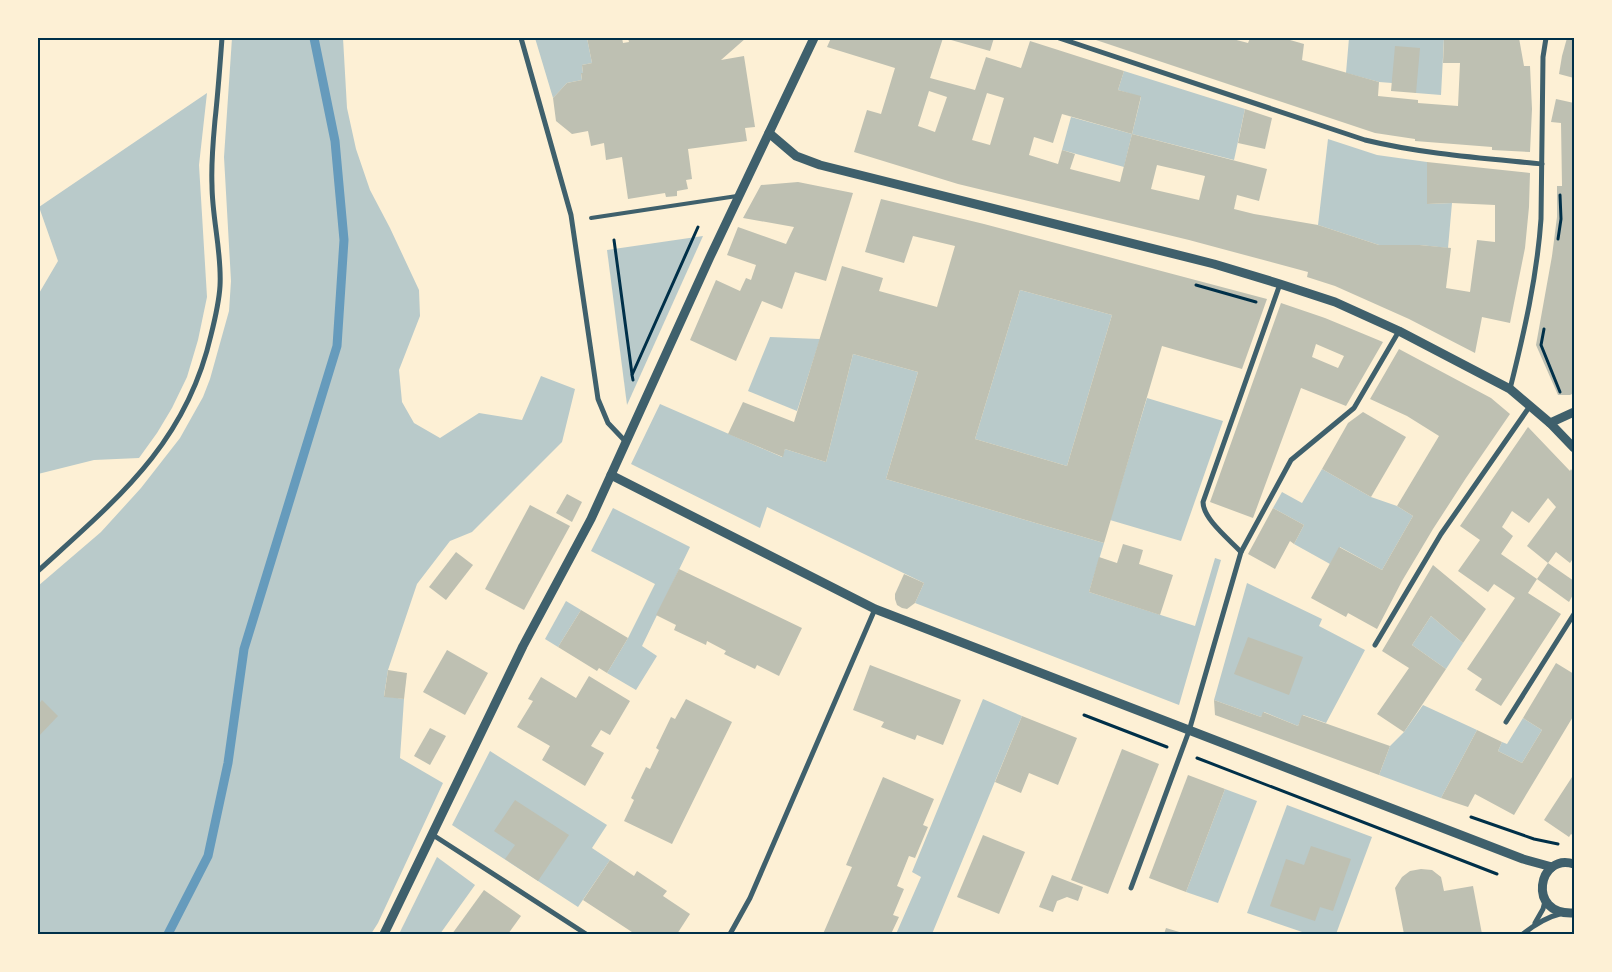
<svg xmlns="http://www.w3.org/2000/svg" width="1612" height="972" viewBox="0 0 1612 972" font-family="Arial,sans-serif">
<rect width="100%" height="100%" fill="#fdf0d5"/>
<!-- green -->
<g fill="#b9caca">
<polygon points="232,38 343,38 347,108 356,149 370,190 390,228 419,290 420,316 399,370 402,402 414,423 440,438 479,413 522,420 541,376 575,389 562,442 472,532 450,541 417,584 388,670 384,696 404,699 400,758 443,783 378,923 371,934 38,934 38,586 101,532 141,488 180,438 203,397 210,379 229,311 231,281 224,157"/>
<polygon points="535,38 587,38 592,63 582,65 583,73 581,74 582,80 567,83 553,98"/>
<polygon points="1349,38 1444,38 1441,95 1416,93 1392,83 1379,82 1346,73"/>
<polygon points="1124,71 1245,109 1234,160 1132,134 1124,167 1062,150 1071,117 1132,134 1141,97 1118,90"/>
<polygon points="207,93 199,165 207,297 198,340 187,377 172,408 157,433 139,458 94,460 38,474 38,295 58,261 39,207"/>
<polygon points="1328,139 1377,155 1427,162 1427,204 1452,203 1448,248 1420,245 1379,245 1318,225"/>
<polygon points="703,236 627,405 607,250"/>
<polygon points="1020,290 1112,315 1067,466 975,439"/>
<polygon points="770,337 820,339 797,411 748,391"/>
<polygon points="853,354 918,372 886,479 1104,543 1089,592 1195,626 1215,558 1221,560 1179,705 915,603 924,583 767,507 760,528 631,464 660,404 782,457 785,449 826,462"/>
<polygon points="1147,398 1223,421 1181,541 1110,520"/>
<polygon points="1322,469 1371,497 1397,506 1413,516 1382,570 1340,547 1330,564 1294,544 1304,525 1273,508 1282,492 1302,503"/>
<polygon points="613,508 690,547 642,646 657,656 636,690 607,673 628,638 655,584 591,551"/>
<polygon points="1247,583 1322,619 1319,626 1365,650 1326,723 1303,715 1298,726 1264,712 1261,717 1214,700"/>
<polygon points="566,601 581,610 558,647 545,639"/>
<polygon points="1431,616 1463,643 1446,669 1412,645"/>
<polygon points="983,699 1022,716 932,934 896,934 921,877 912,872"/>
<polygon points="1423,705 1477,730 1441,798 1379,775 1390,746 1404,732"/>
<polygon points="1523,718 1542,730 1522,763 1498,751 1502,742 1507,744"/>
<polygon points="490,751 607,825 592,848 610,860 578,907 452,825"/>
<polygon points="1225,789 1257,801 1218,903 1186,892"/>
<polygon points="1287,805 1372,837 1336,934 1308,934 1247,913"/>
<polygon points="437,857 475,885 440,934 399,934"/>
</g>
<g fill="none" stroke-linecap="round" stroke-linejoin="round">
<!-- stream -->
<polyline stroke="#669bbc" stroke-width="9" points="168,934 208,856 228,763 244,649 337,346 344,240 335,141 314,38"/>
</g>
<!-- building -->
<g fill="#bec0b2" fill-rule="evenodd">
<polygon points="587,38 622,38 623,43 629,42 628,38 746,38 721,60 744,56 755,127 745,128 747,141 688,149 692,179 686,180 688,189 677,191 677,196 666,197 665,193 628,199 622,157 606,160 604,143 591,146 588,131 572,134 556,121 553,98 567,83 582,80 581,73 583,73 582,65 592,63"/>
<path d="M831 38H943L930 78 975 90 986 57 1021 68 1030 41 1124 71 1118 90 1141 96 1132 134 1062 114 1053 143 1034 137 1029 155 1058 164 1062 150 1075 154 1070 169 1120 182 1132 134 1267 169 1259 201 1237 195 1234 209 1254 214 1318 225 1379 245H1420L1451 248 1446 288 1470 292 1477 240 1495 242V205L1452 203 1427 204V162L1530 173 1529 207 1525 248 1510 323 1482 317 1475 353 1409 319 1335 286 1307 277 1308 272 1189 240 958 184 854 152 867 110 881 114 895 68 827 47ZM929 91 947 97 935 132 918 126ZM987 93 1004 98 990 145 972 140ZM1157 165 1205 176 1199 200 1151 189Z"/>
<polygon points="944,38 994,38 990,51"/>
<polygon points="1090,38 1229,38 1248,43 1250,38 1283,38 1304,44 1302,60 1379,82 1378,96 1418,100 1418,103 1458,106 1460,63 1443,63 1444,38 1519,38 1524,66 1530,66 1532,109 1530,152 1492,150 1492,147 1415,141 1415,139 1375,133"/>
<polygon points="1567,38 1574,38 1574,78 1559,74 1562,56"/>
<polygon points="1395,46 1420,48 1416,93 1391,91"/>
<polygon points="1556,99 1574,103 1574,393 1570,395 1558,395 1536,345 1552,256 1557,217 1557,186 1562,186 1561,123 1551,122"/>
<polygon points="1245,109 1272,118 1265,149 1238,143"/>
<polygon points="798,182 853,193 826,281 795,272 782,309 762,301 736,361 690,340 716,280 740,291 746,278 751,280 756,265 727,255 738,227 786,244 794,227 743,218 761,185"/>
<path d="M881 199 984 224 1267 299 1242 369 1162 346 1104 543 886 479 918 372 853 354 826 462 785 449 783 457 728 434 743 402 794 422 842 266 883 278 879 291 937 307 955 246 913 236 904 263 865 252ZM1020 290 1112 315 1067 466 975 439Z"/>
<path d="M1281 303 1325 318 1383 342 1346 406 1301 388 1253 518 1210 502ZM1316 344 1344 356 1338 368 1312 357Z"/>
<polygon points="1399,349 1491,398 1510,414 1466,478 1433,529 1402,581 1377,629 1348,613 1346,617 1311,598 1339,547 1382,570 1413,516 1397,506 1439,436 1407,416 1370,399"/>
<polygon points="1363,412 1406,437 1371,497 1322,469 1348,423"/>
<polygon points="1528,427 1570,471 1571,469 1574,474 1574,557 1570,563 1556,552 1548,563 1527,546 1556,507 1548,498 1529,523 1512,511 1502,527 1513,536 1501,554 1537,579 1528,593 1561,614 1501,706 1475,690 1482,679 1467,669 1515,598 1494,584 1488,592 1458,571 1480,540 1460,526"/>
<polygon points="567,494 582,502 572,522 556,513"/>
<polygon points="530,505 570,526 524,610 485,589"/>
<polygon points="1273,508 1304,525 1294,544 1290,541 1275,569 1248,554"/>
<polygon points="1123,544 1143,550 1139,564 1173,575 1160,615 1089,592 1099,557 1117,563"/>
<polygon points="456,552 473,565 446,600 429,587"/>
<polygon points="1548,563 1574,581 1574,593 1569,602 1537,579"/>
<polygon points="1433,565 1486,609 1463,643 1431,616 1412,645 1446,669 1404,732 1377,714 1409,668 1382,651"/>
<polygon points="679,569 802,628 779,676 757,665 755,669 724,654 726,651 707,641 706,645 674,630 676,625 656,615"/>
<polygon points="904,574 924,583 915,603 907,609 902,608 897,605 895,599 895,594"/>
<polygon points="581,610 628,638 607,673 599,668 597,671 558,647"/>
<polygon points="1248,637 1303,657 1289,695 1234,674"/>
<polygon points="447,650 488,673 465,715 423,692"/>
<polygon points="1556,663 1574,674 1574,715 1514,815 1475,794 1468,807 1441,798 1477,730 1502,742 1498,751 1522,763 1542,730 1523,718"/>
<polygon points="870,665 961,700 943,745 917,735 915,740 881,727 884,722 853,710"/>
<polygon points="388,670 407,673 404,699 384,697"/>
<polygon points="589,676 630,701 610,735 601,730 591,746 604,753 585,786 542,760 550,746 517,727 533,701 528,699 541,677 576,698"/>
<polygon points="686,699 732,722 672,844 624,821 634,800 631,798 646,767 650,769 659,750 656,748 671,717 675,719"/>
<polygon points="42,700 58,716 38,737 38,705"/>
<polygon points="1214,700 1261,717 1263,712 1298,726 1302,715 1390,746 1379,775 1215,715"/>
<polygon points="1022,716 1077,738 1058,785 1029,773 1021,793 995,782"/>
<polygon points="430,728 446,736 430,765 414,756"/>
<polygon points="1122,749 1159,764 1108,894 1071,880"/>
<polygon points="1574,774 1574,836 1571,834 1569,837 1544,820"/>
<polygon points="1188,775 1225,789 1186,892 1149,878"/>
<polygon points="883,777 934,799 923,825 928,827 915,858 909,856 897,886 904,889 893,915 899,917 891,934 823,934 852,867 846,865"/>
<polygon points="515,800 569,835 538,881 505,859 515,845 494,831"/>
<polygon points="983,835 1025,852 999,914 957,897"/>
<polygon points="1311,846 1351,859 1333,911 1320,907 1315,921 1270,906 1286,859 1304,865"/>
<polygon points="610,860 634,876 637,871 667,891 663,896 690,914 677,934 635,934 583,900"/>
<polygon points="1421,869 1432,870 1441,877 1444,891 1473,886 1482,934 1404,934 1395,888 1402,877 1410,871"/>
<polygon points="1052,875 1083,887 1078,901 1067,897 1057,901 1053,912 1039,907"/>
<polygon points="484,890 521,916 508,934 452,934"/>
<polygon points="1166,928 1186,934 1164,934"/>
</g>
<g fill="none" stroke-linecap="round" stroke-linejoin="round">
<!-- path -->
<g stroke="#003049" stroke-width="3">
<polyline points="1558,239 1561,219 1560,195"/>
<polyline points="614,240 632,374"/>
<polyline points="1196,285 1256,302"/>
<polyline points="1544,329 1541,345 1560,392"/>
<polyline points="633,380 632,375 698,227"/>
<polyline points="1084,715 1167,747"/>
<polyline points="1197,758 1497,874"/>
<polyline points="1471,817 1534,839 1558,844"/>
</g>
<!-- service -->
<polyline stroke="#3f606c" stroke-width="4" points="591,218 737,196"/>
<!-- minor -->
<g stroke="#3f606c" stroke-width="5">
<polyline points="521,38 571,215 598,399 608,423 626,442"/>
<path d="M1059 38 1365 140C1423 154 1482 158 1542 164"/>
<path d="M1510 389C1524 333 1537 277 1541 219L1543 57 1546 38"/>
<path d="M1241 552C1230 540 1203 519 1203 502L1280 284"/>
<path d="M38 571C117 499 186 444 211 335 215 319 219 303 220 286 222 253 212 218 212 185 211 163 213 142 215 120 218 93 220 65 222 38"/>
<polyline points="1375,645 1441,534 1530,406"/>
<polyline points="1506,722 1574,614"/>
<polyline points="433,835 586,934"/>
<polyline points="1131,888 1189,731 1241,552 1291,460 1354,408 1399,331"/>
<polyline points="1535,923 1543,909 1545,901"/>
<polyline points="730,934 750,898 875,609"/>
<path d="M1523 934C1535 924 1547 917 1563 913"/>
</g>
<!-- tertiary -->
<g stroke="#3f606c" stroke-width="9">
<polyline points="769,133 796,156 820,165 1214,264 1280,284 1335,302 1399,331 1510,389 1550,423 1574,448"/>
<polyline points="1550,423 1574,412"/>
<polyline points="611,475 875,609 1523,859 1552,867"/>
<path d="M1574 864C1538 852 1526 916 1574 913"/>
<polyline points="384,934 523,646 591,519 710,257 814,38"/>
</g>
</g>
<!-- border -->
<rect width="1612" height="972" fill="none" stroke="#fdf0d5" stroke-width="78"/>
<rect x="39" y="39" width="1534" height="894" fill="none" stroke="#003049" stroke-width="2"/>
</svg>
